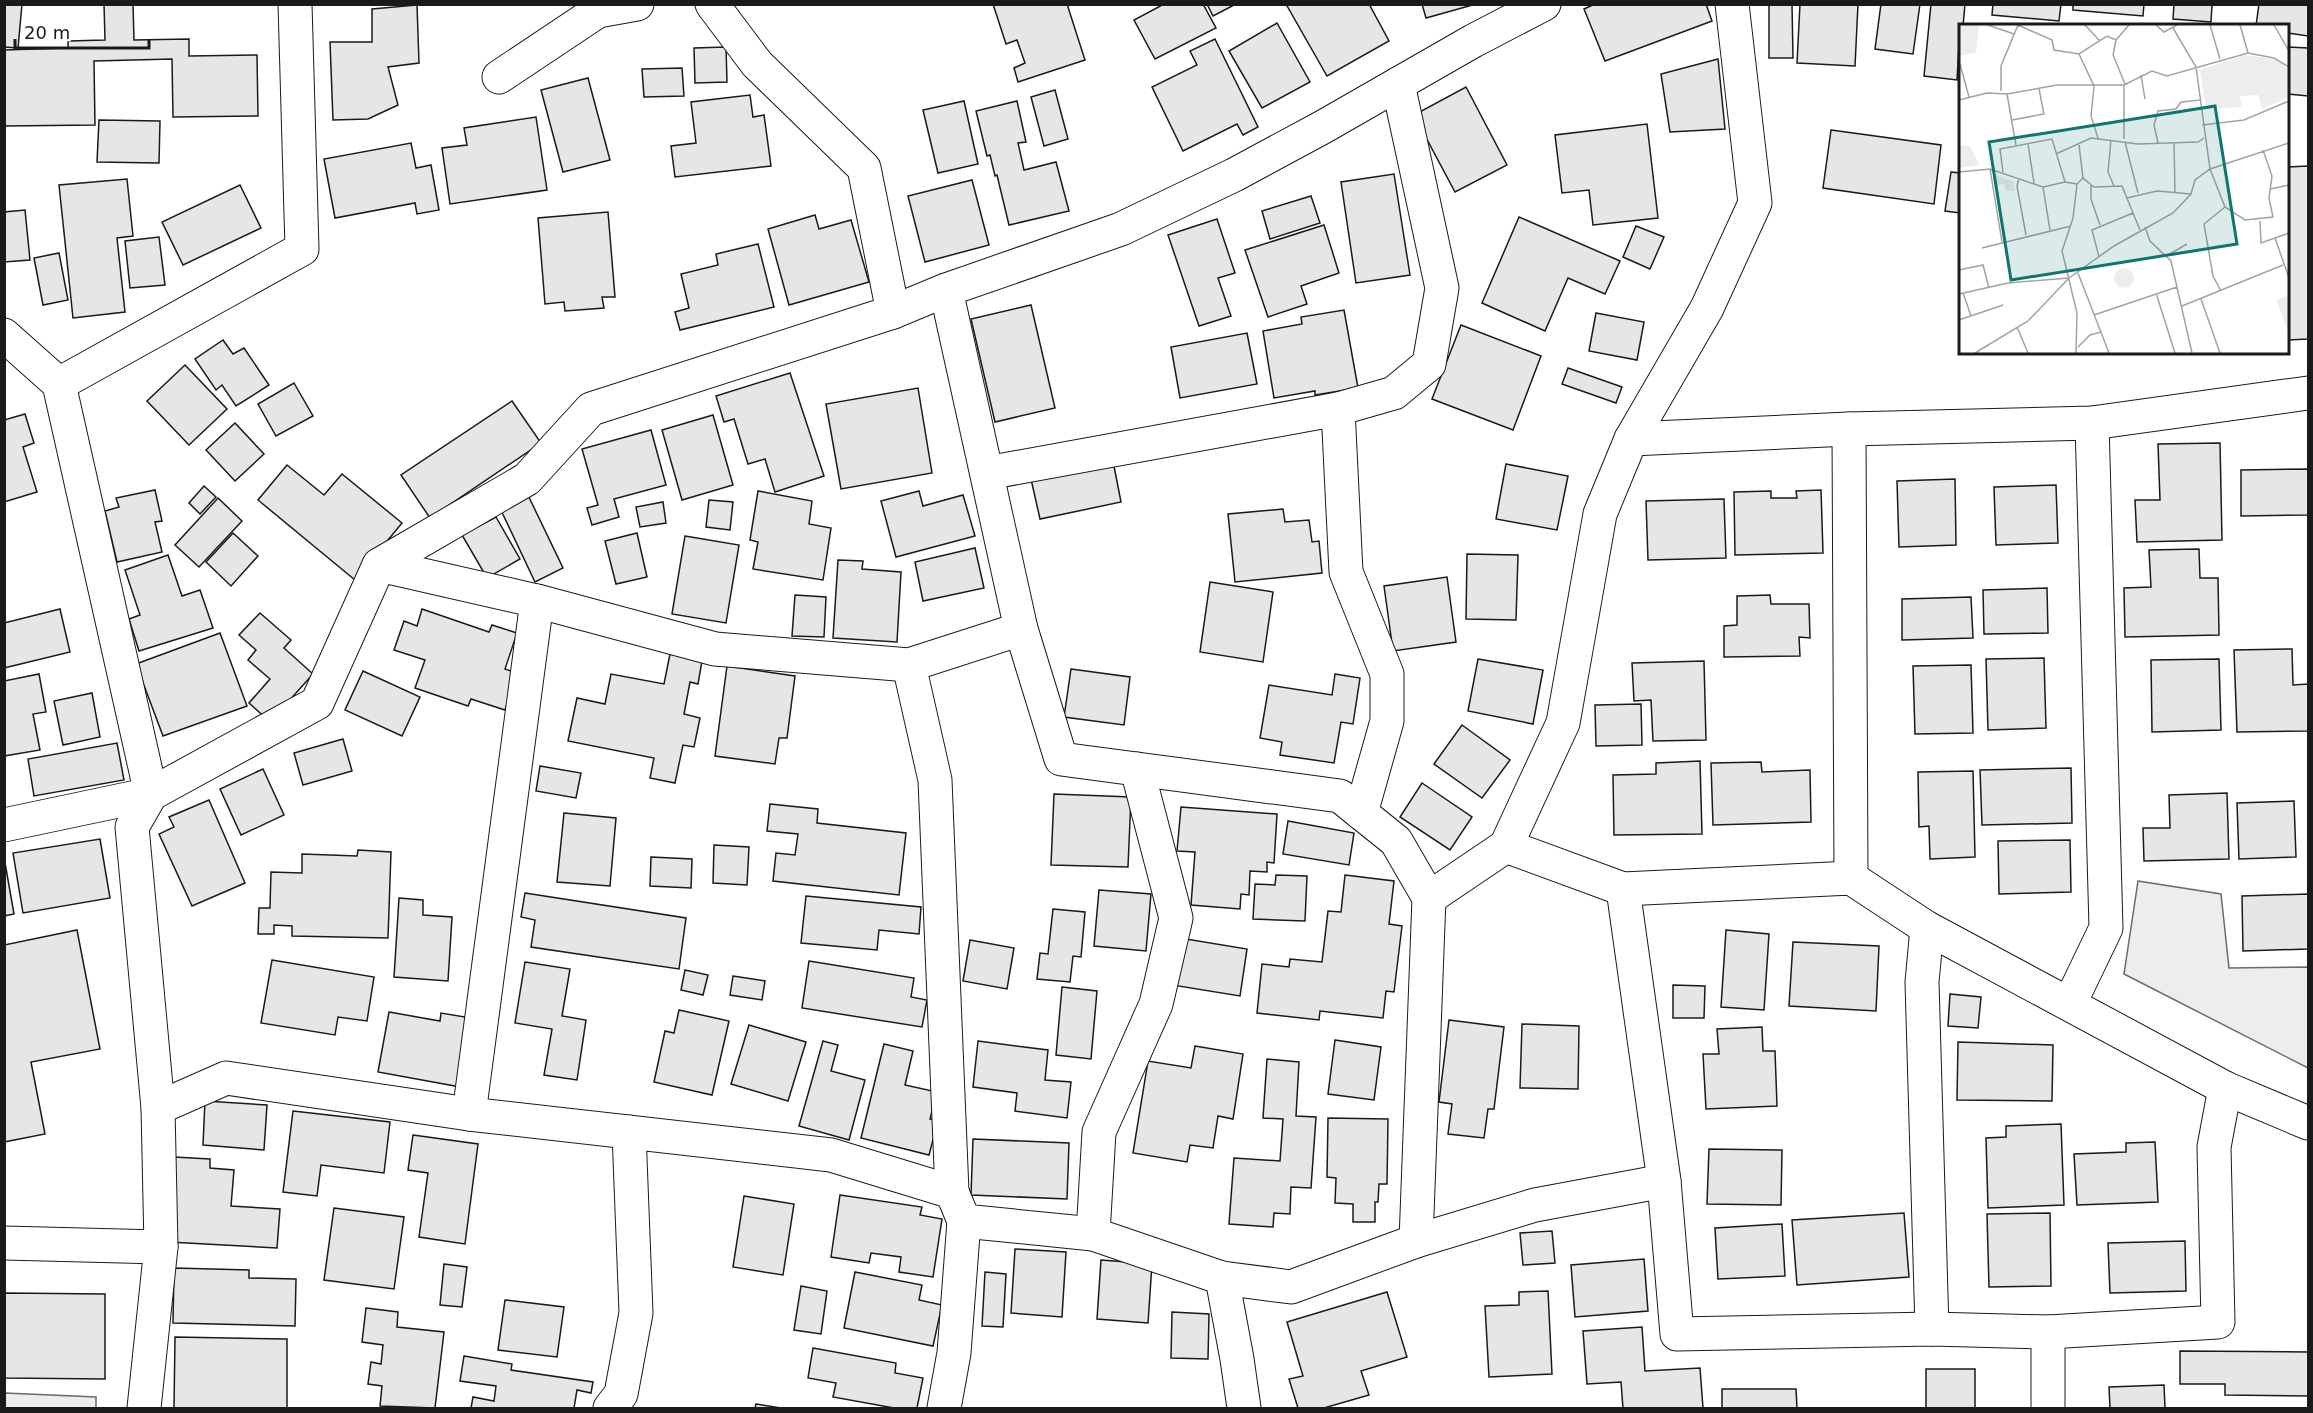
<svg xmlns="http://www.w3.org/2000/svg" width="2313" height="1413" viewBox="0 0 2313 1413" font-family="'DejaVu Sans',sans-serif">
<rect width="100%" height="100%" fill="#fff"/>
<!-- built -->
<g fill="#ededed" stroke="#6a6a6a" stroke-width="1.5">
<polygon points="2138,881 2221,894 2229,968 2308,967 2308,1068 2124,974"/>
<polygon points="5,1393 96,1397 96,1408 5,1408"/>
</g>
<!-- building -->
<g fill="#e6e6e6" stroke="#1a1a1a" stroke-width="1.5">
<polygon points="4,4 22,4 18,48 4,47"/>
<polygon points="104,4 133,4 134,40 189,39 189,56 257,55 258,116 173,117 172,59 94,61 95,125 5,126 4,199 4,50 68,48 68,41 105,40"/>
<polygon points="993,4 1067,4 1085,60 1018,82 1014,68 1025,63 1017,40 1006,44"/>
<polygon points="1164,4 1203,4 1216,28 1155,59 1134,20"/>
<polygon points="1207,4 1236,4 1213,16"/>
<polygon points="1286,4 1369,4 1389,41 1327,76"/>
<polygon points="1422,4 1476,4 1426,18"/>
<polygon points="1595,4 1706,4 1712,21 1605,61 1584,9"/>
<polygon points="1769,4 1792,4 1793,58 1769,58"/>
<polygon points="1800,4 1858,4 1855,66 1797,63"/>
<polygon points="1881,4 1920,4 1913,54 1875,49"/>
<polygon points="1931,4 1965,4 1963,26 1960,26 1957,80 1924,76"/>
<polygon points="1993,4 2061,4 2059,21 1992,15"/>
<polygon points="2073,4 2144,4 2143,16 2073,10"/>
<polygon points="2174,4 2212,4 2211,22 2173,19"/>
<polygon points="2259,4 2308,4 2308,36 2288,33 2288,26 2256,26"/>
<polygon points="417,5 419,63 388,67 398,105 368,119 333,120 330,42 372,42 372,9"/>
<polygon points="1277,23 1310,82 1262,108 1229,51"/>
<polygon points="1215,39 1258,127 1243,135 1237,124 1183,151 1152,87 1197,65 1190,51"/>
<polygon points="726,47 727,82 695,83 694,48"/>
<polygon points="2288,47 2308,48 2308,96 2288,94"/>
<polygon points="1718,59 1725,129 1670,132 1661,74"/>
<polygon points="682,68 684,96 644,97 642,69"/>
<polygon points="588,78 610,160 563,172 541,90"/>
<polygon points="1466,87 1507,165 1455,192 1414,115"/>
<polygon points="1055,90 1068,139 1044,146 1031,97"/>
<polygon points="750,95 753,117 764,115 771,166 675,177 671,146 696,143 691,102"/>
<polygon points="964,101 978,164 938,173 923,110"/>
<polygon points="1017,101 1026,142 1018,143 1024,170 1056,162 1069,211 1009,225 997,175 995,176 990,155 987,156 976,111"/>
<polygon points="536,117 547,190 450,204 442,148 467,145 464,128"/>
<polygon points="99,120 160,121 159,163 97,162"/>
<polygon points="1647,124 1658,218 1593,225 1589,190 1562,193 1555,135"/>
<polygon points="1831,130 1941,145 1934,204 1823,188"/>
<polygon points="411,143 416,168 431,165 439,210 417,214 415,203 335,218 324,159"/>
<polygon points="2308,166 2308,339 2288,340 2288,167"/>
<polygon points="1951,172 1960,173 1960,213 1945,211"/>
<polygon points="1394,174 1410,275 1356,283 1341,182"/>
<polygon points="127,179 133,236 117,238 125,312 73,318 59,185"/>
<polygon points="972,180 989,245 925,262 908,196"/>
<polygon points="240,185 261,228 183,265 162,222"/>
<polygon points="1311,196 1320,223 1270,239 1262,211"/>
<polygon points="25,210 30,260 4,262 4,212"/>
<polygon points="608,212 615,297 602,297 604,308 565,311 564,302 545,304 538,218"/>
<polygon points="815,215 819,229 851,220 869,282 789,305 768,229"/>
<polygon points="1519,217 1620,261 1605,294 1568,278 1545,331 1482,303"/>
<polygon points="1217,219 1235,273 1218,278 1231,316 1199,326 1168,235"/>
<polygon points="1324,225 1339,273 1301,286 1307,304 1268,317 1245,250"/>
<polygon points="1636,226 1664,237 1650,269 1623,257"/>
<polygon points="159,237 165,285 130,288 125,241"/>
<polygon points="758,244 774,307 680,330 675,312 689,308 681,274 718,265 716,254"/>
<polygon points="59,253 68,300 43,305 34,258"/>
<polygon points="1031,305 1055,408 995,422 971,319"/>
<polygon points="1344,310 1358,388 1315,395 1315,391 1274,398 1263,331 1302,324 1301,317"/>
<polygon points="1596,313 1644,322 1637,360 1589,351"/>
<polygon points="1461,325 1541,356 1513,430 1432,399"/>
<polygon points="1247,333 1257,384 1180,398 1171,347"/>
<polygon points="223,340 233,354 244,348 269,385 236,406 222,385 216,390 195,359"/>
<polygon points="185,365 227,409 189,445 147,401"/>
<polygon points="1568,368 1622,387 1616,403 1562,384"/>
<polygon points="790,373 824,476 775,492 765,459 748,464 734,419 724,422 716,396"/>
<polygon points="294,383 313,416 276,436 258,404"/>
<polygon points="918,388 932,473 841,489 826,404"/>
<polygon points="512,401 541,443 430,518 401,475"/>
<polygon points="25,414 34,443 23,447 37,492 4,502 4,420"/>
<polygon points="713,415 733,485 682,500 662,430"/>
<polygon points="235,423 264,454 235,481 206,450"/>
<polygon points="651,430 666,485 614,499 619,517 592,525 587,508 598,505 582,449"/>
<polygon points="2220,443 2222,540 2137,542 2135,500 2160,500 2158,444"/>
<polygon points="1113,461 1121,502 1040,519 1031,479"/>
<polygon points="1506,464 1568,476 1557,530 1496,519"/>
<polygon points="287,465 324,495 342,474 402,523 355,580 258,500"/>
<polygon points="2308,469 2308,515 2241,516 2241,470"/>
<polygon points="1955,479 1956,545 1899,547 1897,481"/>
<polygon points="2056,485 2058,543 1996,545 1994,487"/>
<polygon points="204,486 216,497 200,514 189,503"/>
<polygon points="155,490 162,521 155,522 162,552 117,562 105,511 119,507 116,498"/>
<polygon points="1821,490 1823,553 1735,555 1734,492 1771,491 1771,498 1797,498 1796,491"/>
<polygon points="526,491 563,568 535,582 498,504"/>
<polygon points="758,491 812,501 809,524 831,528 823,580 753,569 758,542 750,540"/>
<polygon points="919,491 923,506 963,495 975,536 896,557 881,501"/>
<polygon points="218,498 242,521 199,567 175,545"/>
<polygon points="1724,499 1726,558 1648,560 1646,501"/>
<polygon points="709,500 733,502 730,530 706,527"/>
<polygon points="663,502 666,523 640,527 636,507"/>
<polygon points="1283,509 1285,522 1309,520 1312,542 1319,541 1322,573 1235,582 1228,514"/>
<polygon points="496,517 520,559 487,578 462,535"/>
<polygon points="233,533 258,556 231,586 206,562"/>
<polygon points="637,533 647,577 616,584 605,541"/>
<polygon points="685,536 739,545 726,623 672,614"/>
<polygon points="975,548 984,588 923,601 915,562"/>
<polygon points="2199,549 2200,578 2218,578 2219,635 2125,637 2124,588 2151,587 2149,550"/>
<polygon points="1467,554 1518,555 1516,620 1466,619"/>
<polygon points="168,555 182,596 200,590 213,628 139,651 129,619 140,615 125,570"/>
<polygon points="838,560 863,561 862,569 901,572 897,642 833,638"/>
<polygon points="1447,577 1456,642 1393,651 1384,586"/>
<polygon points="1210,582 1273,592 1263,662 1200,652"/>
<polygon points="2047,588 2048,633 1984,634 1983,590"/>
<polygon points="795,595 826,597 824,637 792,636"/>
<polygon points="1770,595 1771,604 1809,604 1810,638 1799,637 1800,656 1724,657 1724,626 1737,625 1737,596"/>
<polygon points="1971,597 1973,638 1902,640 1902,599"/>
<polygon points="60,609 70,652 4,668 4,623"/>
<polygon points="422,609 489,632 492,625 517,633 505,669 517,673 505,710 471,699 468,706 415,688 425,660 394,650 404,621 417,626"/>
<polygon points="260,613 291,640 284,648 313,674 270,722 249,703 270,679 248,660 256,650 239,635"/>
<polygon points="220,633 247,706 163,736 136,664"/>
<polygon points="2292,649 2293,685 2308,684 2308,731 2237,732 2234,650"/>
<polygon points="670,654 702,661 698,684 690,682 684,714 700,718 694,747 683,745 675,783 650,778 654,758 568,741 577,698 605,704 611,674 664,684"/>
<polygon points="2044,658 2046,728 1988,730 1986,659"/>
<polygon points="1478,659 1543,670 1533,724 1468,711"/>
<polygon points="2219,659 2221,730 2152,732 2151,660"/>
<polygon points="1704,661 1706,740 1653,741 1651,700 1634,701 1632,663"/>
<polygon points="1971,665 1973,733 1915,734 1913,666"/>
<polygon points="727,666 795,676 787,738 779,738 775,764 715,756"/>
<polygon points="1071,669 1130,677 1124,725 1064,717"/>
<polygon points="363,671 420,697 402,736 345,710"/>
<polygon points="39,674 46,712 33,714 40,750 4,756 4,681"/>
<polygon points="1335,674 1360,678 1353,724 1341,722 1334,763 1280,755 1282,742 1260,738 1269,685 1332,695"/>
<polygon points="92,693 100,737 63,745 54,701"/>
<polygon points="1641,704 1642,745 1596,746 1595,705"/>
<polygon points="1462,725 1510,760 1482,798 1434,764"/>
<polygon points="343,739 352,771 303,785 294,753"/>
<polygon points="117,743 124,780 34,796 28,759"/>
<polygon points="1700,761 1702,834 1614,835 1613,775 1656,774 1656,763"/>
<polygon points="1761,762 1762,772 1810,770 1811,822 1713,825 1711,763"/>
<polygon points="540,766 581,773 576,798 536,791"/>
<polygon points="2071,768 2072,823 1982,825 1980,770"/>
<polygon points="263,769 284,815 241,835 220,789"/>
<polygon points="1973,771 1975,857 1930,859 1929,826 1919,827 1918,772"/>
<polygon points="1422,783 1472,817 1450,850 1400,817"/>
<polygon points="2227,793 2229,859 2144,861 2143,828 2170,828 2169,795"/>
<polygon points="1054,794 1131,797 1128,867 1051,865"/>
<polygon points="209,800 245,883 192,906 159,834 174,827 169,817"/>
<polygon points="2294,801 2296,857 2239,859 2237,803"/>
<polygon points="770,804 818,809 817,823 906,833 899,895 773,881 776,853 795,855 798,834 767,831"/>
<polygon points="1181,807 1277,814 1274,863 1267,862 1267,872 1250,871 1249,895 1241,894 1240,909 1191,905 1195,852 1177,851"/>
<polygon points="564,813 616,818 610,886 557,882"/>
<polygon points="1288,821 1354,833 1349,865 1283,854"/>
<polygon points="100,839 110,898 23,913 13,853"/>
<polygon points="2070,840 2071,892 1999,894 1998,841"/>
<polygon points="714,845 749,847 747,885 713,883"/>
<polygon points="358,850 391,852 388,938 292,936 292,926 274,925 274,934 258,934 259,908 270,908 271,872 302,873 302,854 357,856"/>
<polygon points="4,857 14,914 4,916"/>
<polygon points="651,857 692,859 691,888 650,886"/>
<polygon points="1276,875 1307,876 1305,921 1253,919 1255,884 1275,885"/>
<polygon points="1345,875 1394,881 1389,924 1402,926 1394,992 1386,991 1383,1018 1320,1011 1319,1020 1257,1013 1262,964 1289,967 1290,959 1322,962 1328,911 1341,912"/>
<polygon points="1099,890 1151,894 1146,951 1094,946"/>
<polygon points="525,893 686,918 679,969 531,947 535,920 521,917"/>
<polygon points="2308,894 2308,949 2243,951 2242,896"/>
<polygon points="806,896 921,907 919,934 879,930 877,950 801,943"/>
<polygon points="399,898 423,900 423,915 452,917 448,981 394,977"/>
<polygon points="1053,909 1085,912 1081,957 1073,956 1070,982 1037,979 1040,953 1048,954"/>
<polygon points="77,930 100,1049 31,1062 45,1134 4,1142 4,945"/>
<polygon points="1726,930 1769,934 1764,1010 1721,1007"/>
<polygon points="1180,938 1247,949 1240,996 1172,985"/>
<polygon points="970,940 1014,948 1007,989 963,981"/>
<polygon points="1793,942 1879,946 1876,1011 1789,1006"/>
<polygon points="272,960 374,977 367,1021 338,1017 335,1035 261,1023"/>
<polygon points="809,961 914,978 911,997 927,1000 922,1027 802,1008"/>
<polygon points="525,962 570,969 562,1016 586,1020 577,1080 544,1075 552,1029 515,1023"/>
<polygon points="685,970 708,975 703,995 681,990"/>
<polygon points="733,976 765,981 762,1000 730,995"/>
<polygon points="1673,985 1705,986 1704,1018 1673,1018"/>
<polygon points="1062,987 1097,991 1091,1059 1056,1055"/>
<polygon points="1950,994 1981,997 1978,1028 1948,1026"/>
<polygon points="679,1010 729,1021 712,1095 654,1082 665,1031 674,1033"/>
<polygon points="389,1012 440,1021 441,1013 477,1019 466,1088 378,1072"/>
<polygon points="1449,1020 1504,1027 1494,1109 1488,1109 1484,1138 1448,1134 1452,1104 1439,1102"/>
<polygon points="1522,1024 1579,1026 1578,1089 1520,1088"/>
<polygon points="749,1025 806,1042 788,1101 731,1084"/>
<polygon points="1762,1027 1763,1051 1775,1051 1777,1106 1706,1109 1703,1054 1719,1054 1717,1029"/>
<polygon points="1335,1040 1381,1047 1374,1100 1328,1094"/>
<polygon points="823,1041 838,1045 831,1071 865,1080 849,1140 799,1126"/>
<polygon points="978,1041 1048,1050 1045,1080 1071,1082 1067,1118 1015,1111 1017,1093 973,1087"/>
<polygon points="1958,1042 2053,1045 2052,1101 1957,1100"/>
<polygon points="884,1044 913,1051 905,1085 937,1092 930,1119 938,1121 929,1155 861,1138"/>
<polygon points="1195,1046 1243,1054 1233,1119 1218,1116 1213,1148 1190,1145 1187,1162 1133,1153 1148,1061 1191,1068"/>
<polygon points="1267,1059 1299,1062 1296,1116 1316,1117 1311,1188 1291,1187 1290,1214 1274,1213 1273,1227 1229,1224 1234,1158 1280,1161 1283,1119 1263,1118"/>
<polygon points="205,1101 267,1105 264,1150 203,1145"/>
<polygon points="293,1111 390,1122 384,1173 321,1165 317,1196 283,1192"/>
<polygon points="1328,1118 1388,1119 1387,1184 1379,1184 1378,1202 1375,1202 1375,1222 1353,1222 1353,1204 1335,1203 1336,1178 1327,1177"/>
<polygon points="2061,1124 2064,1205 1988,1208 1986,1138 2006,1137 2006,1126"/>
<polygon points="413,1135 478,1144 465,1244 419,1237 428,1173 408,1170"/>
<polygon points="973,1139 1069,1143 1067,1199 971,1195"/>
<polygon points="2155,1142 2158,1202 2077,1205 2074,1154 2126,1152 2126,1143"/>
<polygon points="1709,1149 1782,1150 1781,1205 1707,1204"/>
<polygon points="174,1157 210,1159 210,1168 234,1170 231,1206 280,1209 277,1248 169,1242"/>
<polygon points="840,1195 922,1207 920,1215 942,1219 933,1277 899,1272 901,1257 871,1253 869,1263 831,1257"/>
<polygon points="744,1196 794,1204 783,1275 733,1267"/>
<polygon points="334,1208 404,1217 394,1289 324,1280"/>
<polygon points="1904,1213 1909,1277 1797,1285 1792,1220"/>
<polygon points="2050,1213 2051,1286 1989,1287 1987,1214"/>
<polygon points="1782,1224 1785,1276 1718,1279 1715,1228"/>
<polygon points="1552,1231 1555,1263 1523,1265 1520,1233"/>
<polygon points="2185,1241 2186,1291 2110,1293 2108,1243"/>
<polygon points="1015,1249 1066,1252 1062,1317 1011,1313"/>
<polygon points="1644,1259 1648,1311 1575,1317 1571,1265"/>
<polygon points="1101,1260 1152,1264 1148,1323 1097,1319"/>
<polygon points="444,1264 467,1267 462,1307 440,1305"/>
<polygon points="174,1268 249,1270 249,1278 296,1279 295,1326 173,1323"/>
<polygon points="855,1272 922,1285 919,1300 942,1305 933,1346 844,1328"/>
<polygon points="985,1272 1006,1274 1003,1327 982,1326"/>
<polygon points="801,1286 827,1291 821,1334 794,1330"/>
<polygon points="1548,1291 1552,1374 1489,1377 1485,1306 1519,1305 1519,1292"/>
<polygon points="1387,1292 1407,1357 1361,1371 1369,1395 1324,1408 1298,1408 1289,1379 1303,1376 1287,1322"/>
<polygon points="4,1293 105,1294 105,1379 4,1378"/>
<polygon points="505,1300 564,1307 557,1357 498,1350"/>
<polygon points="366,1308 398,1312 397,1327 444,1332 435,1408 380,1406 382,1386 368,1384 371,1362 381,1364 383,1345 362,1342"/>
<polygon points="1172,1312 1209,1314 1208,1359 1171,1358"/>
<polygon points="1642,1327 1645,1371 1700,1368 1703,1408 1623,1408 1621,1382 1587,1384 1583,1331"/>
<polygon points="175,1337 287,1339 287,1408 174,1408"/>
<polygon points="813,1348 896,1363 895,1373 923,1378 917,1408 894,1408 833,1397 836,1383 808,1378"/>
<polygon points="2180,1351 2308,1352 2308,1396 2225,1395 2225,1384 2180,1384"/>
<polygon points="464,1356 512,1364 511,1370 593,1382 591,1393 577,1390 574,1408 471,1408 473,1397 494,1401 496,1386 460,1381"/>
<rect x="1926" y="1369" width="49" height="39"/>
<polygon points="2164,1385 2165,1408 2110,1408 2109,1387"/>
<polygon points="1722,1389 1796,1389 1797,1408 1722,1408"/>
<polygon points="756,1404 781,1408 755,1408"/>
</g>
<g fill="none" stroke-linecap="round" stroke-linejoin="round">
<defs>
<g id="minor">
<polyline points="712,4 757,64 864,168 893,312"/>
<polyline points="499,77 598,11 637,4"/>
<polyline points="946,290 1021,629 1061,759 1340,796 1396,841 1429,898 1416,1241"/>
<polyline points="4,335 59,384 151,794 132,827 158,1108 161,1247 144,1408"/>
<polyline points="59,384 302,249 295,4"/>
<polyline points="1338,409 1346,572 1387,674 1387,721 1361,813"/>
<polyline points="1849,429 1851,878"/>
<polyline points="1631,439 1849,429 2092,423 2308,393"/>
<polyline points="987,473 1338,409 1394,393 1429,364 1442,288 1398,84"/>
<polyline points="379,565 537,601 715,649 909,665 1021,629"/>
<polyline points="909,665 935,780 952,1192"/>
<polyline points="4,825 151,794 317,703 379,565 527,479 591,409 893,312 946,290 1121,229 1234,175 1323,127 1473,41 1544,4"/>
<polyline points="1506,846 1623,889 1851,878 1927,928 2225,1088 2308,1123"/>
<polyline points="1623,889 1664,1181 1677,1334 1932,1329 2048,1332 2218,1322 2214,1147 2225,1088"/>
<polyline points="1429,898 1506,846 1563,723 1600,514 1631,439 1707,308 1755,203 1732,4"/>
<polyline points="1927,928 1922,982 1932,1329"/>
<polyline points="2070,1003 2106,928 2092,423"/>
<polyline points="158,1108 226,1078 469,1114 831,1155 952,1192 964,1221 1093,1234 1222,1278 1291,1287 1416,1241 1535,1205 1664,1181"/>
<polyline points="469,1114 537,601"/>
<polyline points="1093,1234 1099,1132 1156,1004 1176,918 1137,769"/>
<polyline points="4,1243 161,1247"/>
<polyline points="1222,1278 1237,1359 1244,1408"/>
<polyline points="2048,1332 2048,1408"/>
<polyline points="610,1408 621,1394 636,1313 629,1132"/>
<polyline points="944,1408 954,1353 964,1221"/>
</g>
</defs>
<!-- minor casing -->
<use href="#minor" stroke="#1a1a1a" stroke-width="35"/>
<!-- minor -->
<use href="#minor" stroke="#fff" stroke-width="33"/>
</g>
<!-- overview -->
<g transform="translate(1959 24)">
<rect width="330" height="330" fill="#fff"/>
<path d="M0 1H20L17 29 0 32ZM286 31 315 35 326 41 330 46 329 73 303 85 299 71 281 72 283 83 247 85 241 46ZM0 121 11 122 20 141 0 144ZM34 150 55 158V167H47L45 160 35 161ZM155 254a10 10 0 1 1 20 0a10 10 0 1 1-20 0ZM330 271V309L317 276Z" fill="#ededed"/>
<path fill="none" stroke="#a3a3a3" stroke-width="1.5" d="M29 1 55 10M59 1 93 16 95 26 120 30 148 12 157 16 170 1M126 1 141 17M197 1 205 8 218 1M251 1 261 35M281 1 289 29M315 1 330 27M214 4 237 43 251 145 266 183 286 196 314 193 310 174 313 152 304 126M157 16 154 31 166 60M120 30 135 62 132 92 139 114M1 40 10 73M182 51 186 75M165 61V115M42 67V42L59 1M48 70 57 121M0 76 28 69 48 70 98 61H165L193 47 208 52 289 29 315 34 330 43M53 96 85 90 80 65M243 101 285 96 330 77M152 116 149 148 155 162M166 118 179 169M215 118 216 169M199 119 195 101 199 87 217 85 222 78 242 76M69 120 75 159M120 121 124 154 135 163 163 162 181 206M97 130 132 114 179 120 239 118 245 114M31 145 43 218M0 148 31 145 84 163 106 158 118 160M44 148 41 125 93 115 106 158M60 154 58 162 67 211M132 161V175L141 201M84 163 91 206M311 165 330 161M168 174 198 167 232 170M301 197 302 219 330 209M186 203 191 217 212 237 233 329M316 214 330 254M23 224 112 202M209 231 228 220M140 233 133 206 174 189M0 246 24 241 30 264M119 249 150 329M262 267 254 252 245 200 266 183M4 269 12 292M197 269 216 329M0 270 49 259 110 254M242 275 261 329M223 282 324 241M135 291 218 263M0 296 44 281M58 303 69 329M119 323 131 311 142 308M16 329 69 297 110 254 155 222 214 189 232 170 236 156 251 145 330 119M117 329 118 289 103 227 114 194 118 160 124 154"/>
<path fill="#0f766e" fill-opacity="0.15" stroke="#0f766e" stroke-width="3" d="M256 82 278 220 52 256 30 118Z"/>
<rect width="330" height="330" fill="none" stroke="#1a1a1a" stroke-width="3"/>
</g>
<!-- border -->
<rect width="2313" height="1413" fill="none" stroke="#1a1a1a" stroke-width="12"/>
<!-- scale -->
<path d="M15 39v9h134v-9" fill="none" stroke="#1a1a1a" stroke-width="3"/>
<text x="24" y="39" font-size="18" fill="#1a1a1a" stroke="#ffffff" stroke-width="4.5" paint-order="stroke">20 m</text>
</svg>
